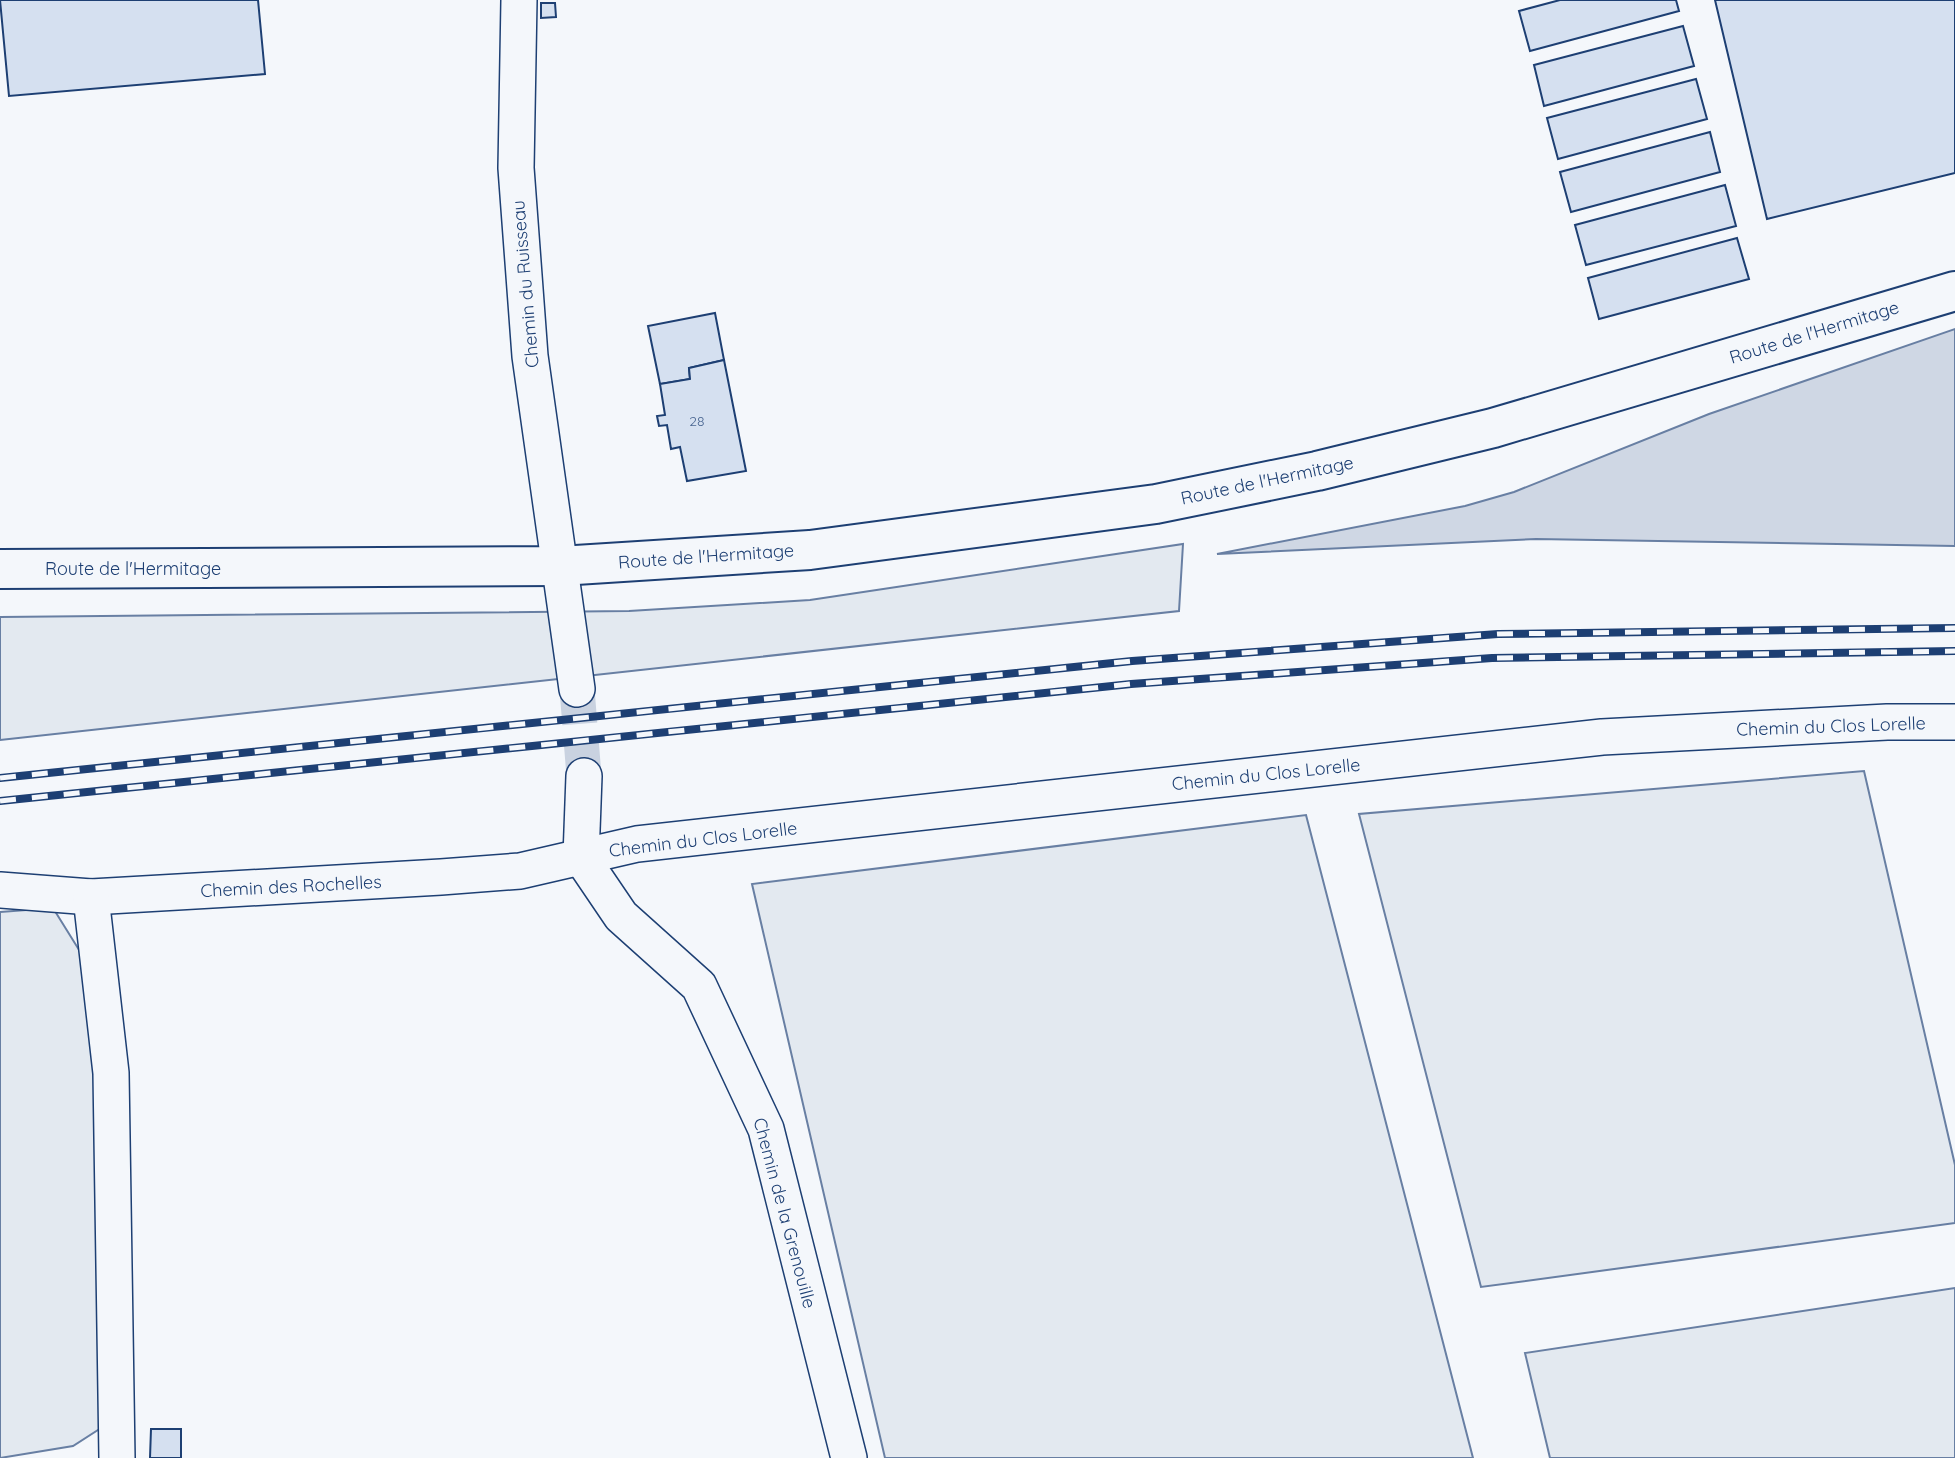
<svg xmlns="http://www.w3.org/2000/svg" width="1955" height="1458" viewBox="0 0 1955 1458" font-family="Quicksand,sans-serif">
<rect width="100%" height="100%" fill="#f4f7fb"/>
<!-- green -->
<g fill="#e3e9f0" stroke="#687fa3" stroke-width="2">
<polygon points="1183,544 1179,611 0,740 0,617 629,611 810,600"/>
<polygon points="1864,771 1955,1165 1955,1223 1481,1287 1359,814"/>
<polygon points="1306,815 1473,1458 885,1458 752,884"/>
<polygon points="53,908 81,953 100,1076 101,1428 73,1446 0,1458 0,912"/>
<polygon points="1955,1288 1955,1458 1550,1458 1525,1353"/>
</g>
<!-- water -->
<polygon fill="#cfd7e4" stroke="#687fa3" stroke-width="2" points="1955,329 1955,546 1536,539 1217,554 1465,506 1514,492 1709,414"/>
<!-- building -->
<g fill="#d5e0f0" stroke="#1d3f73" stroke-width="2">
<polygon points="0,0 258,0 265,74 9,96"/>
<polygon points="1560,0 1676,0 1679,11 1530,51 1519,11"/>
<polygon points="1715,0 1955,0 1955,173 1767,219"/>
<polygon points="541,3 555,3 556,17 541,18"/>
<polygon points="1683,26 1694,66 1544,106 1534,65"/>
<polygon points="1696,79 1707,119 1558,159 1547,118"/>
<polygon points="1710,132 1720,172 1571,212 1560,172"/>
<polygon points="1725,185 1736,226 1586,265 1575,225"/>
<polygon points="1737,238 1749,279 1599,319 1588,278"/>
<polygon points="715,313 724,360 689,368 690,379 660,384 648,326"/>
<polygon points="724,360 746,471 687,481 680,447 671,449 667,425 659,426 657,416 665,415 660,384 690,379 689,368"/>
<polygon points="151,1429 181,1429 181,1458 150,1458"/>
</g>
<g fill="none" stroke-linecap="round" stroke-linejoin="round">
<!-- minor-tunnel -->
<polyline stroke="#c9d2e0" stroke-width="35" stroke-dasharray="35 18" stroke-linecap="butt" points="577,689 584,776"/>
<defs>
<g id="minor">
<polyline points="519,0 516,168 530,356 577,689"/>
<polyline points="581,857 621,916 699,986 766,1129 849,1458"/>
<polyline points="581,857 584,776"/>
<polyline points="0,890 91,897 441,877 520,871 637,844 1602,737 1887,722 1955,722"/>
<polyline points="91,897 111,1073 117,1458"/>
</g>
<polyline id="tertiary" points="0,569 560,566 810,550 1156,504 1317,471 1493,428 1955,291"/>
</defs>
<!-- minor casing -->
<use href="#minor" stroke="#1d3f73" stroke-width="38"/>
<!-- tertiary casing -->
<use href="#tertiary" stroke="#1d3f73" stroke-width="42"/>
<!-- minor -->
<use href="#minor" stroke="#f4f7fb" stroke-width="35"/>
<!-- tertiary -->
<use href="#tertiary" stroke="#f4f7fb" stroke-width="38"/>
<defs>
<g id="rail">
<polyline points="0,778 1132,661 1498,634 1955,628"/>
<polyline points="0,801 1131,684 1492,658 1955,651"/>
</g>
</defs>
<!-- rail casing -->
<use href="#rail" stroke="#1d3f73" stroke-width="8"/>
<!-- rail -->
<use href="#rail" stroke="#f4f7fb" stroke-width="5" stroke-dasharray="16" stroke-linecap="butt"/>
</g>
<g text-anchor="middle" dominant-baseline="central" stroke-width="5" stroke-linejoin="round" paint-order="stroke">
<!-- number labels -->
<g font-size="14" fill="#4b6792">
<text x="697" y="421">28</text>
</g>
<!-- street labels -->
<g font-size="18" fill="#1d3f73" stroke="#f4f7fb">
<text transform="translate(525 284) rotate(-95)">Chemin du Ruisseau</text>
<text transform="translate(1814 332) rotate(-17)">Route de l'Hermitage</text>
<text transform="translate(1267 480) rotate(-12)">Route de l'Hermitage</text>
<text transform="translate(706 556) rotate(-4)">Route de l'Hermitage</text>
<text x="133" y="568">Route de l'Hermitage</text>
<text transform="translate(1831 726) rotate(-2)">Chemin du Clos Lorelle</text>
<text transform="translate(1266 774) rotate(-6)">Chemin du Clos Lorelle</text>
<text transform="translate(703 839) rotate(-7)">Chemin du Clos Lorelle</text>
<text transform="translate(291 886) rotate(-3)">Chemin des Rochelles</text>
<text transform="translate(785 1213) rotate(75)">Chemin de la Grenouille</text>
</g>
</g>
</svg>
